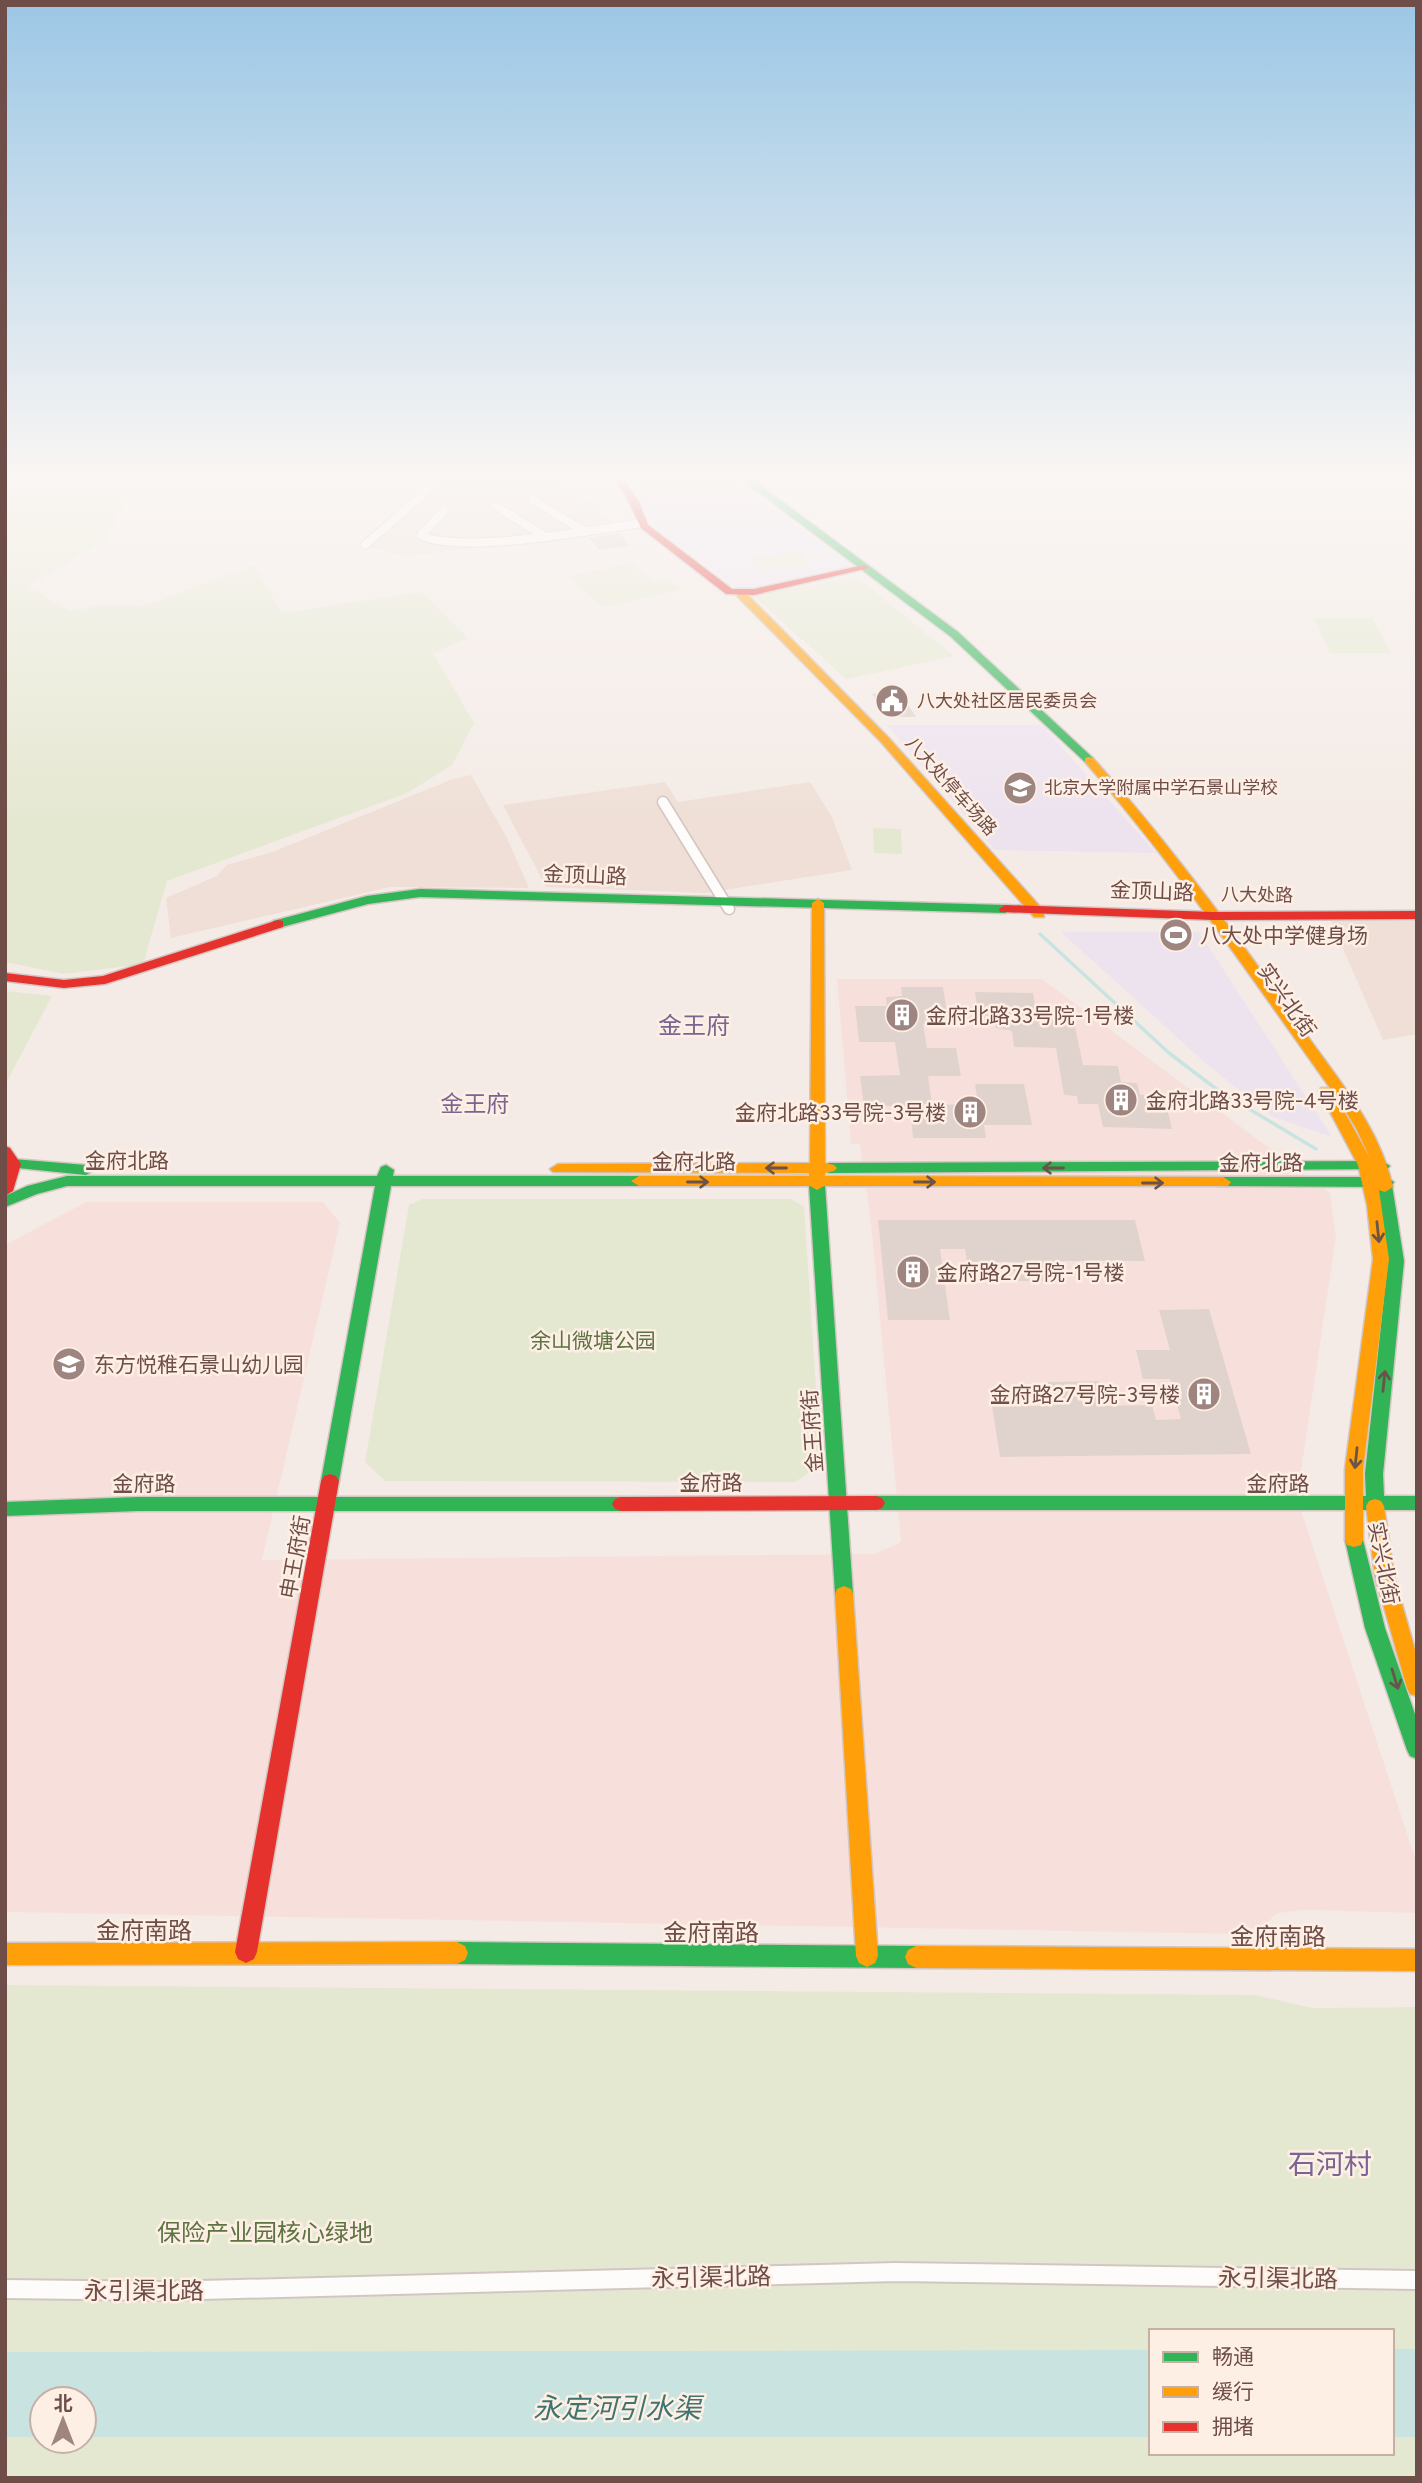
<svg xmlns="http://www.w3.org/2000/svg" width="1422" height="2483" viewBox="0 0 1422 2483" font-family="Figtree,'Noto Sans SC',sans-serif">
<rect width="100%" height="100%" fill="#f4ebe6"/>
<!-- residential -->
<g fill="#efdfd6">
<polygon points="453,474 558,474 571,497 628,530 404,556 370,548"/>
<polygon points="471,775 507,838 529,888 390,887 171,938 166,898 217,876 227,865 275,851 453,779"/>
<polygon points="665,782 678,802 810,782 832,817 852,870 705,893 546,887 503,805"/>
<polygon points="1331,921 1417,921 1417,1034 1383,1040"/>
</g>
<!-- commercial -->
<polygon fill="#f7e0dc" points="837,979 1042,979 1330,1193 1336,1237 1297,1498 1417,1864 1417,1913 1305,1910 1278,1913 1264,1925 1236,1934 5,1912 5,1245 86,1202 323,1202 340,1223 262,1560 874,1554 901,1542 871,1224 860,1144 851,1144"/>
<!-- education -->
<g fill="#ede3ef">
<polygon points="628,474 729,477 853,567 742,591 652,524"/>
<polygon points="887,725 1042,725 1156,853 995,850"/>
<polygon points="1061,932 1199,932 1332,1137 1273,1117 1203,1061"/>
</g>
<!-- green -->
<g fill="#e5e8d1" fill-rule="evenodd">
<polygon points="5,474 218,474 204,485 126,502 106,539 28,587 70,611 102,605 145,606 254,565 282,613 422,592 468,638 433,653 474,723 452,765 407,793 167,881 143,964 64,974 5,962"/>
<polygon points="800,552 808,566 759,570 752,557"/>
<polygon points="632,563 654,582 669,579 682,590 602,607 569,576"/>
<polygon points="856,576 954,656 846,679 754,596"/>
<polygon points="1314,618 1372,618 1391,653 1330,653"/>
<polygon points="873,828 901,829 902,854 874,853"/>
<polygon points="5,991 52,996 5,1085"/>
<polygon points="422,1199 790,1199 804,1206 821,1465 795,1482 385,1481 365,1462 409,1205"/>
<path d="M5 1985 1255 1995 1312 2008 1417 2007V2478H5ZM1151 2331H1392V2453H1151ZM42 2399H84V2441H42Z"/>
</g>
<!-- water -->
<g fill="#c9e4e0">
<rect x="1392" y="2349" width="25" height="88"/>
<polygon points="1151,2350 1151,2437 84,2437 84,2399 42,2399 42,2437 5,2437 5,2352"/>
</g>
<g fill="none" stroke-linecap="round" stroke-linejoin="round">
<!-- stream-far1 -->
<polyline stroke="#c9e4e0" stroke-width="2.5" points="565,474 580,497 602,512"/>
<!-- stream -->
<polyline stroke="#c9e4e0" stroke-width="3.5" points="1040,934 1169,1053 1219,1091 1316,1149"/>
</g>
<!-- building -->
<g fill="#e0d3ce">
<polygon points="620,533 630,546 599,550 589,538"/>
<polygon points="898,690 916,717 889,717 872,694"/>
<polygon points="901,987 943,987 949,1024 923,1024 927,1048 956,1048 961,1076 928,1076 932,1105 978,1104 975,1084 1024,1084 1032,1125 984,1125 986,1138 913,1138 910,1106 864,1106 860,1076 900,1075 895,1042 859,1042 855,1006 887,1006 886,997 902,996"/>
<polygon points="975,992 1033,993 1036,1010 1051,1011 1053,1021 1074,1022 1083,1065 1118,1066 1121,1082 1137,1083 1140,1095 1164,1095 1172,1129 1103,1127 1098,1104 1078,1104 1077,1096 1064,1095 1056,1048 1014,1047 1012,1031 996,1028 995,1021 979,1021"/>
<polygon points="878,1220 1135,1220 1145,1261 1056,1261 1060,1281 1015,1281 1012,1262 967,1262 965,1249 940,1249 950,1320 888,1320"/>
<polygon points="1209,1309 1251,1454 1000,1457 992,1406 1051,1406 1046,1382 1099,1381 1104,1406 1152,1405 1156,1420 1181,1419 1170,1379 1143,1379 1136,1350 1170,1350 1159,1310"/>
</g>
<g fill="none" stroke-linecap="round" stroke-linejoin="round">
<defs>
<g id="street-far2">
<polyline points="533,500 584,531"/>
<polyline points="496,506 544,536"/>
<path d="M445 510 421 535C461 555 593 530 642 523"/>
<polyline points="365,545 446,474"/>
</g>
<polyline id="street-far1" points="663,802 729,909"/>
<polyline id="street" points="5,2289 164,2291 896,2272 1417,2280"/>
<g id="fast">
<polygon points="726,474 748,476 958,632 1093,758 1093,762 1085,762 950,636 742,480"/>
<polygon points="420,889 1005,905 1011,909 1005,913 420,897 368,904 278,928 272,924 273,921 367,896"/>
<polygon points="13,1159 86,1165 94,1170 86,1175 8,1167 5,1164"/>
<polygon points="1382,1161 1390,1166 1387,1169 829,1173 821,1168 829,1163"/>
<polygon points="386,1165 394,1170 393,1176 639,1176 647,1181 639,1186 391,1186 339,1481 336,1486 330,1488 324,1486 321,1481 375,1186 67,1186 37,1194 5,1207 5,1196 27,1186 67,1176 377,1176 381,1167"/>
<polygon points="1223,1177 1386,1177 1394,1182 1392,1185 1404,1261 1383,1474 1384,1496 1417,1496 1417,1510 1382,1510 1375,1513 1368,1510 876,1510 870,1508 867,1503 870,1498 876,1496 1366,1496 1365,1474 1388,1261 1377,1187 1218,1186 1215,1182"/>
<polygon points="817,1180 825,1185 853,1594 851,1599 844,1602 837,1599 835,1594 809,1185"/>
<polygon points="138,1497 621,1497 627,1499 630,1504 627,1509 621,1511 138,1511 5,1516 5,1502"/>
<polygon points="1354,1533 1361,1535 1363,1540 1385,1628 1417,1720 1417,1759 1410,1756 1407,1750 1365,1628 1345,1540 1347,1535"/>
<polygon points="457,1942 916,1946 924,1950 927,1957 924,1964 916,1968 457,1964 449,1960 446,1953 449,1946"/>
</g>
<g id="slow">
<polygon points="737,592 745,592 888,737 1044,911 1044,917 1034,917 880,741 737,596"/>
<path d="M1089 757 1093 758C1170 844 1238 937 1304 1031 1339 1081 1379 1126 1393 1187L1385 1192 1379 1190 1389 1259 1363 1469V1540L1361 1545 1354 1547 1347 1545 1345 1540V1469L1373 1259 1367 1205 1358 1165 1319 1091 1321 1088H1330C1251 977 1175 865 1085 762V758ZM1334 1093 1356 1128 1370 1158Z"/>
<polygon points="818,899 824,903 825,1163 834,1165 837,1168 834,1171 825,1173 825,1176 1223,1177 1231,1182 1228,1186 824,1186 817,1190 810,1186 639,1186 631,1181 639,1176 809,1176 809,1173 553,1172 550,1169 558,1164 810,1163 812,903"/>
<polygon points="1375,1499 1381,1501 1384,1506 1394,1576 1417,1657 1417,1696 1410,1694 1407,1688 1375,1576 1366,1506 1369,1501"/>
<polygon points="844,1586 851,1589 853,1594 878,1956 875,1963 867,1967 859,1963 856,1956 835,1594 837,1589"/>
<polygon points="457,1942 465,1946 468,1953 465,1960 457,1964 5,1965 5,1943"/>
<polygon points="916,1946 1417,1949 1417,1971 916,1968 908,1964 905,1957 908,1950"/>
</g>
<g id="jam">
<polygon points="612,474 621,474 639,502 648,525 732,589 754,589 864,565 869,568 754,595 726,594 641,528 629,502"/>
<polygon points="1005,905 1213,912 1417,911 1417,919 1213,920 1000,912 999,909"/>
<polygon points="278,920 283,921 283,927 105,984 64,988 5,981 5,973 64,980 103,976"/>
<polygon points="5,1146 10,1148 21,1164 13,1191 5,1196"/>
<polygon points="330,1474 336,1476 339,1481 257,1952 254,1959 246,1963 238,1959 235,1952 321,1481 324,1476"/>
<polygon points="876,1496 882,1498 885,1503 882,1508 876,1510 621,1511 615,1509 612,1504 615,1499 621,1497"/>
</g>
</defs>
<!-- street-far2 casing -->
<use href="#street-far2" stroke="#d2c6c2" stroke-width="10"/>
<!-- street-far1 casing -->
<use href="#street-far1" stroke="#d2c6c2" stroke-width="13"/>
<!-- street casing -->
<use href="#street" stroke="#d2c6c2" stroke-width="22"/>
<!-- fast casing -->
<use href="#fast" stroke="#d4c6c3" stroke-width="3"/>
<!-- slow casing -->
<use href="#slow" stroke="#d4c6c3" stroke-width="3"/>
<!-- jam casing -->
<use href="#jam" stroke="#d4c6c3" stroke-width="3"/>
<!-- street-far2 -->
<use href="#street-far2" stroke="#fdfcfb" stroke-width="8"/>
<!-- street-far1 -->
<use href="#street-far1" stroke="#fdfcfb" stroke-width="10"/>
<!-- street -->
<use href="#street" stroke="#fdfcfb" stroke-width="18"/>
<!-- fast -->
<use href="#fast" fill="#30b455" fill-rule="evenodd"/>
<!-- slow -->
<use href="#slow" fill="#ff9f0a" fill-rule="evenodd"/>
<!-- jam -->
<use href="#jam" fill="#e5322d" fill-rule="evenodd"/>
</g>
<!-- one-way arrows -->
<defs><path id="oneway-shaft" d="M-6 0H5M1.5-3L5.5 0L1.5 3" fill="none" stroke-width="1.6" stroke-linecap="round" stroke-linejoin="round" transform="scale(1.75)"/></defs>
<g stroke="#6c534a">
<use href="#oneway-shaft" transform="translate(776 1168) rotate(180)"/>
<use href="#oneway-shaft" transform="translate(1053 1168) rotate(180)"/>
<use href="#oneway-shaft" transform="translate(698 1182)"/>
<use href="#oneway-shaft" transform="translate(925 1182)"/>
<use href="#oneway-shaft" transform="translate(1153 1183)"/>
<use href="#oneway-shaft" transform="translate(1378 1232) rotate(84)"/>
<use href="#oneway-shaft" transform="translate(1384 1381) rotate(-84)"/>
<use href="#oneway-shaft" transform="translate(1356 1458) rotate(96)"/>
<use href="#oneway-shaft" transform="translate(1395 1679) rotate(73)"/>
</g>
<!-- sky -->
<linearGradient id="sky" x2="0" y2="1"><stop stop-color="#9bc7e5"/><stop offset="0.58" stop-color="#faf6f4"/><stop offset="1" stop-color="#faf6f4" stop-opacity="0"/></linearGradient>
<rect width="1422" height="822" fill="url(#sky)"/>
<!-- icons -->
<defs>
<symbol id="civic-disc" viewBox="-11 -11 22 22"><circle r="9.5" fill="#9e8580" stroke="#feefe5"/><path d="M-.6-6.5H3V-4.5H.6V-3L4-1V1h2V6H-6V1h2V-1L-.6-3ZM-1.2 2.5V6h2.4V2.5Z" fill="#fff"/></symbol>
<symbol id="school-disc" viewBox="-11 -11 22 22"><circle r="9.5" fill="#9e8580" stroke="#feefe5"/><path d="M0-5L7-2L0 1L-7-2ZM-4 1L0 2.5L4 1V4Q0 6-4 4Z" fill="#fff"/></symbol>
<symbol id="stadium-disc" viewBox="-11 -11 22 22"><circle r="9.5" fill="#9e8580" stroke="#feefe5"/><path d="M0-5a6.5 5 0 1 0 0 10a6.5 5 0 1 0 0-10ZM-3.5-1.8h7v3.6h-7Z" fill="#fff"/></symbol>
<symbol id="building-disc" viewBox="-11 -11 22 22"><circle r="9.5" fill="#9e8580" stroke="#feefe5"/><path d="M-4-6H4V6H1V3H-1V6H-4ZM-2.5-4.3h1.7v1.8h-1.7ZM.8-4.3h1.7v1.8H.8ZM-2.5-1h1.7V.8h-1.7ZM.8-1h1.7V.8H.8Z" fill="#fff"/></symbol>
</defs>
<g fill-rule="evenodd">
<use href="#civic-disc" x="873" y="682" width="38" height="38"/>
<use href="#school-disc" x="1001" y="769" width="38" height="38"/>
<use href="#stadium-disc" x="1157" y="916" width="38" height="38"/>
<use href="#building-disc" x="883" y="996" width="38" height="38"/>
<use href="#building-disc" x="1102" y="1081" width="38" height="38"/>
<use href="#building-disc" x="951" y="1093" width="38" height="38"/>
<use href="#building-disc" x="894" y="1253" width="38" height="38"/>
<use href="#school-disc" x="50" y="1345" width="38" height="38"/>
<use href="#building-disc" x="1185" y="1375" width="38" height="38"/>
</g>
<g text-anchor="middle" dominant-baseline="central" stroke-width="5" stroke-linejoin="round" paint-order="stroke">
<!-- far-poi labels -->
<g font-size="18" fill="#6f4e49" stroke="#feefe5" text-anchor="start">
<text x="917" y="701">八大处社区居民委员会</text>
<text x="1044" y="788">北京大学附属中学石景山学校</text>
</g>
<!-- far-street labels -->
<g font-size="18" fill="#6f4e49" stroke="#feefe5">
<text transform="translate(951 786) rotate(48)">八大处停车场路</text>
<text transform="translate(1257 895) rotate(1)">八大处路</text>
</g>
<!-- street labels -->
<g font-size="21" fill="#6f4e49" stroke="#feefe5">
<text transform="translate(585 875) rotate(2)">金顶山路</text>
<text transform="translate(1152 891) rotate(2)">金顶山路</text>
<text transform="translate(1287 1000) rotate(55)">实兴北街</text>
<text x="127" y="1160">金府北路</text>
<text x="694" y="1161">金府北路</text>
<text x="1261" y="1162">金府北路</text>
<text transform="translate(812 1431) rotate(-94)">金王府街</text>
<text x="711" y="1482">金府路</text>
<text x="144" y="1483">金府路</text>
<text x="1278" y="1483">金府路</text>
<text transform="translate(295 1557) rotate(-80)">申王府街</text>
<text transform="translate(1384 1563) rotate(79)">实兴北街</text>
</g>
<!-- poi labels -->
<g font-size="21" fill="#6f4e49" stroke="#feefe5" text-anchor="start">
<text x="1200" y="935">八大处中学健身场</text>
<text x="926" y="1015">金府北路33号院-1号楼</text>
<text x="1146" y="1100">金府北路33号院-4号楼</text>
<text x="946" y="1112" text-anchor="end">金府北路33号院-3号楼</text>
<text x="937" y="1272">金府路27号院-1号楼</text>
<text x="94" y="1364">东方悦稚石景山幼儿园</text>
<text x="1180" y="1394" text-anchor="end">金府路27号院-3号楼</text>
</g>
<!-- park labels -->
<g font-size="21" fill="#5c7442" stroke="#feefe5">
<text x="593" y="1340">余山微塘公园</text>
</g>
<!-- neighbourhood labels -->
<g font-size="23" fill="#796592" stroke="#feefe5">
<text x="475" y="1104">金王府</text>
</g>
<!-- quarter labels -->
<g font-size="24" fill="#796592" stroke="#feefe5">
<text x="694" y="1025">金王府</text>
</g>
<!-- near-street labels -->
<g font-size="24" fill="#6f4e49" stroke="#feefe5">
<text x="144" y="1930">金府南路</text>
<text x="711" y="1932">金府南路</text>
<text x="1278" y="1936">金府南路</text>
<text transform="translate(711 2277) rotate(-1)">永引渠北路</text>
<text transform="translate(1278 2278) rotate(1)">永引渠北路</text>
<text x="144" y="2290">永引渠北路</text>
</g>
<!-- near-park labels -->
<g font-size="24" fill="#5c7442" stroke="#feefe5">
<text x="265" y="2232">保险产业园核心绿地</text>
</g>
<!-- near-neighbourhood labels -->
<g font-size="28" fill="#796592" stroke="#feefe5">
<text x="1330" y="2164">石河村</text>
</g>
<!-- near-water labels -->
<g font-size="28" font-style="italic" fill="#3f7471" stroke="#feefe5">
<text x="617" y="2408">永定河引水渠</text>
</g>
</g>
<!-- border -->
<rect width="1422" height="2483" fill="none" stroke="#6f4e49" stroke-width="14"/>
<!-- legend -->
<rect x="1149" y="2329" width="245" height="126" fill="#feefe5" stroke="#c5afa7" stroke-width="2"/>
<rect x="1163" y="2352" width="35" height="10" fill="#30b455" stroke="#c5afa7" stroke-width="2"/>
<text x="1212" y="2364" font-size="21" fill="#6f4e49">畅通</text>
<rect x="1163" y="2387" width="35" height="10" fill="#ff9f0a" stroke="#c5afa7" stroke-width="2"/>
<text x="1212" y="2399" font-size="21" fill="#6f4e49">缓行</text>
<rect x="1163" y="2422" width="35" height="10" fill="#e5322d" stroke="#c5afa7" stroke-width="2"/>
<text x="1212" y="2434" font-size="21" fill="#6f4e49">拥堵</text>
<!-- north arrow -->
<g transform="translate(63 2420)"><circle r="33" fill="#feefe5" stroke="#c5afa7" stroke-width="2"/>
<path d="M0-5L12 26L0 18L-12 26Z" fill="#9e8580"/>
<text y="-10" font-size="19" font-weight="bold" text-anchor="middle" fill="#6f4e49">北</text>
</g>
</svg>
